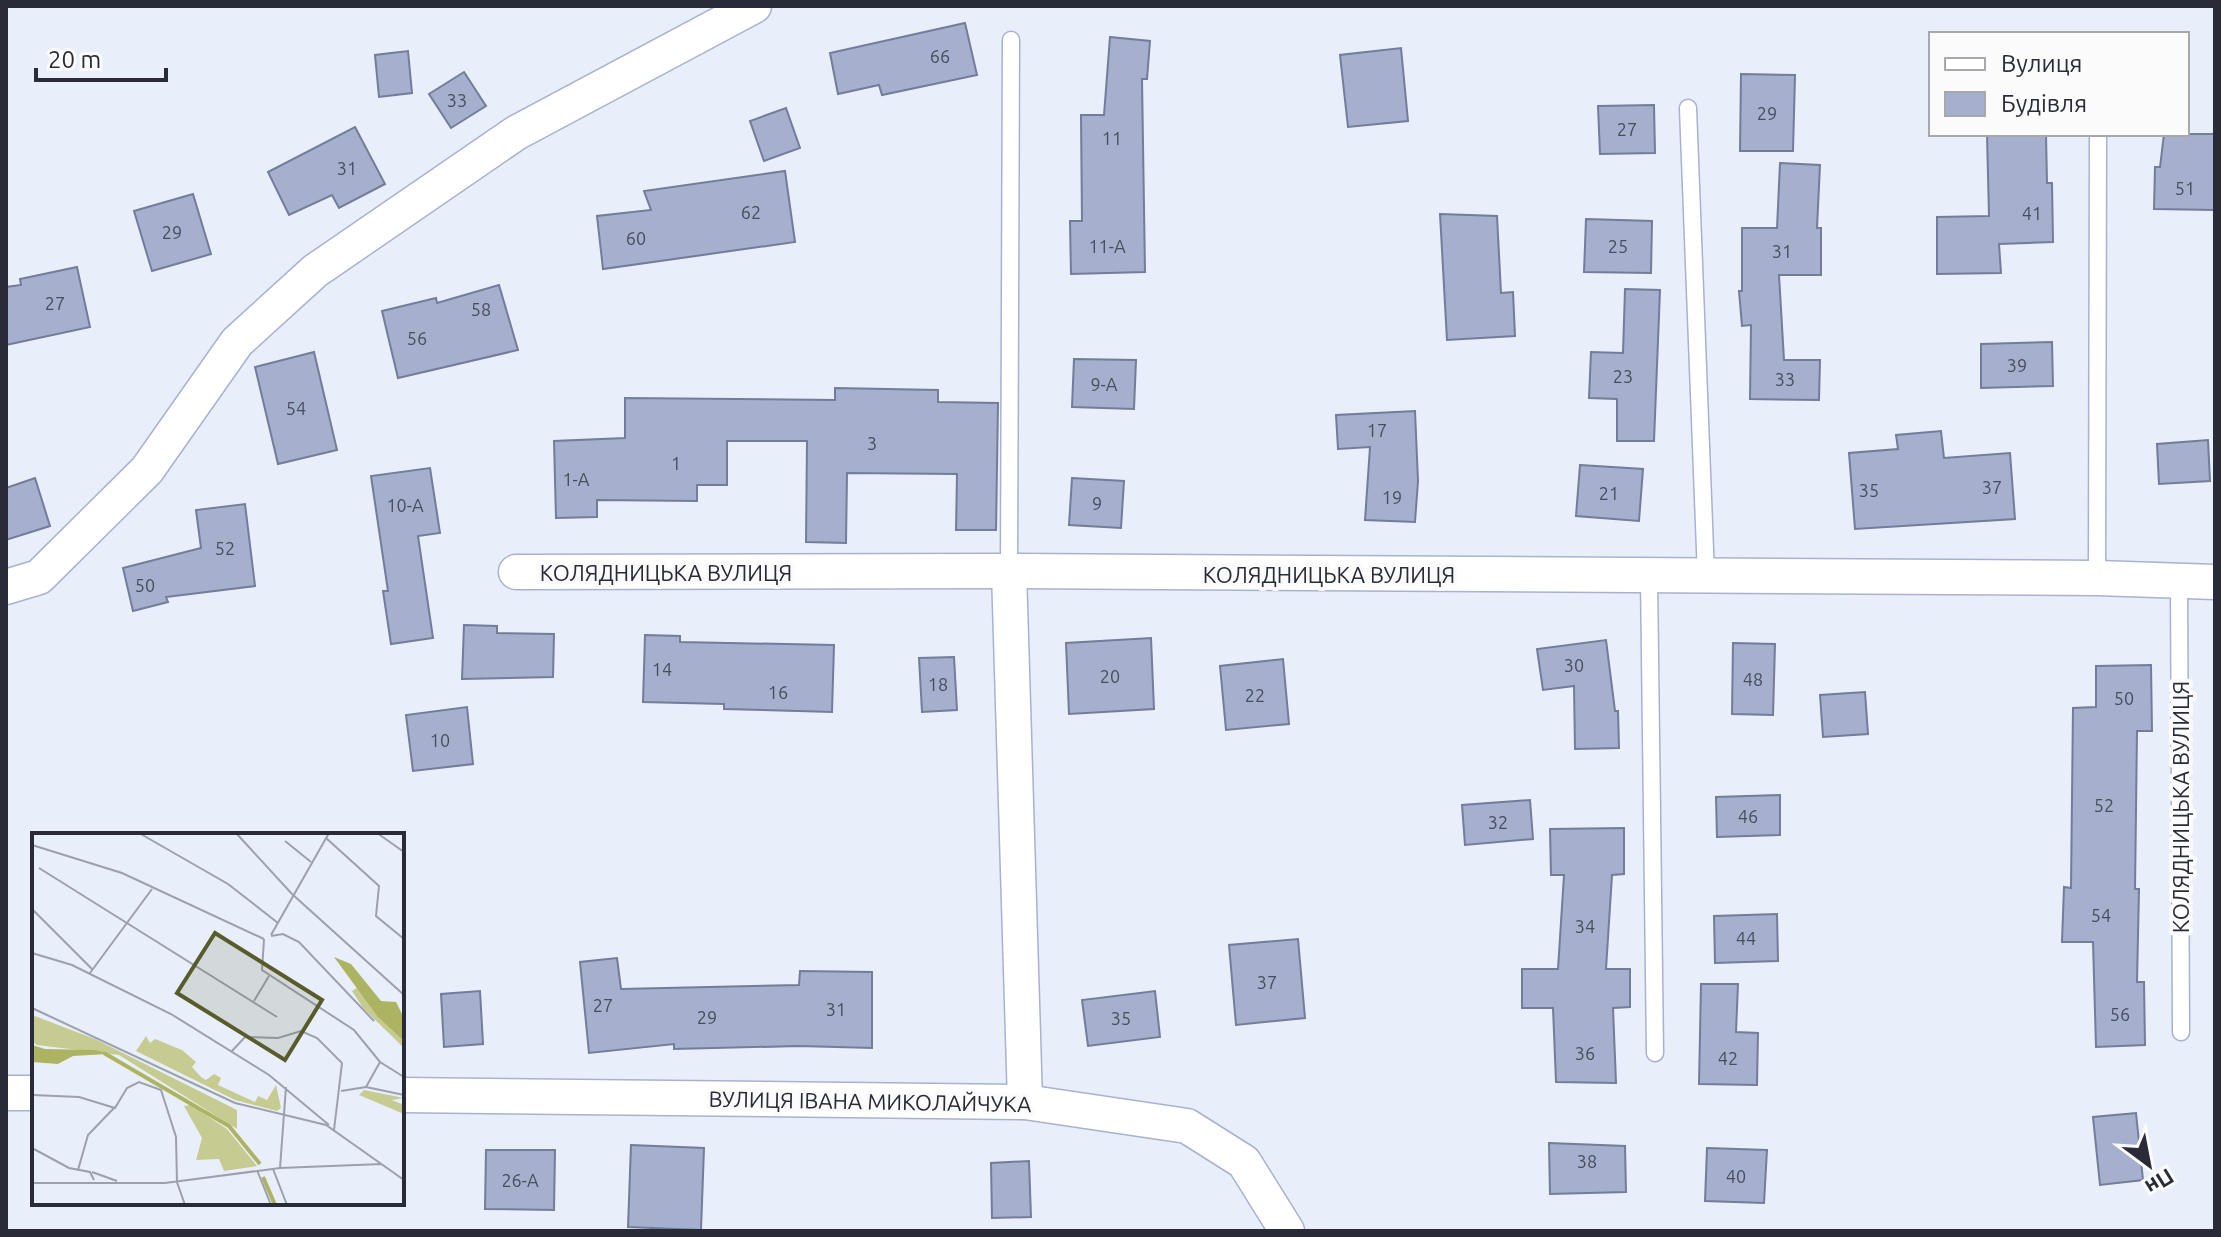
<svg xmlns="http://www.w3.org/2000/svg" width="2221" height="1237" viewBox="0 0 2221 1237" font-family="Ubuntu,sans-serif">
<rect width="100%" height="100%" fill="#e9eefb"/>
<!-- building -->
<g fill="#a6afce" stroke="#737c98" stroke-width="2">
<polygon points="965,23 977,75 882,95 879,85 838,94 830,53"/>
<polygon points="1110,37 1150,41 1147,79 1142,79 1145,272 1071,274 1070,221 1082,221 1081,115 1104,115"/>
<polygon points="1401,48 1408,121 1348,127 1340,55"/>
<polygon points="408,51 412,93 379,97 375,55"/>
<polygon points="464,72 486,106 451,128 429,94"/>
<polygon points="1741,74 1795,75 1793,151 1740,151"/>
<polygon points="1654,105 1655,153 1600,154 1598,106"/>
<polygon points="786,108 800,148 764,161 750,121"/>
<polygon points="355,127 385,184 339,208 332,195 289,215 268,172"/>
<polygon points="1987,134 2046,134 2047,183 2052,183 2053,242 1999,244 2001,273 1937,274 1937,217 1989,216"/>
<polygon points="2164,134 2215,134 2215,210 2154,209 2155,167 2160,167"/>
<polygon points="1780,163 1820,165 1817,228 1821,228 1821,275 1779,275 1784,360 1820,360 1819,400 1750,399 1751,325 1742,326 1739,291 1742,291 1742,228 1777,228"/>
<polygon points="785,171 795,242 603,269 597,216 651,210 644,191"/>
<polygon points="193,194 211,254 152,271 134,211"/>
<polygon points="1440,214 1497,216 1501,293 1513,292 1515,336 1447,340"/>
<polygon points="1586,219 1652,221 1651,273 1584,272"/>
<polygon points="77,267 90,327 6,345 6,287 21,285 20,279"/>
<polygon points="499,285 518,350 398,378 382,311 436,298 437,303"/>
<polygon points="1625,289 1660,290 1654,441 1617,441 1617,399 1589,398 1591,352 1623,353"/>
<polygon points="2052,342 2053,386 1981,388 1981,344"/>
<polygon points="314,352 337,450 278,464 255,367"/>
<polygon points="1074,359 1136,360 1134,409 1072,407"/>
<polygon points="835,388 938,390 938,402 998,403 996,530 956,530 957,474 847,473 846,543 806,542 807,441 727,441 727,485 697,485 697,501 597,500 597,517 556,518 554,441 625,438 625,398 835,400"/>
<polygon points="1415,411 1418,481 1415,522 1365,520 1370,447 1338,449 1336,415"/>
<polygon points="1941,431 1944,458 2010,453 2015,519 1855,529 1849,453 1898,449 1896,435"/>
<polygon points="2208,440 2210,481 2159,484 2157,444"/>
<polygon points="1580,465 1643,469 1639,521 1576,516"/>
<polygon points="430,468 440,533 418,536 433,638 391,644 383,591 388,591 371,476"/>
<polygon points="35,478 50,526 6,540 6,488"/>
<polygon points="1072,478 1124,481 1121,528 1069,525"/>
<polygon points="245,504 255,586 166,597 168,602 133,611 123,568 201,548 196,510"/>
<polygon points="464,625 497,626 497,633 554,634 553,677 462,679"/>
<polygon points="645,635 680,636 680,642 834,645 832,712 724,709 724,704 643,702"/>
<polygon points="1151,638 1154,709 1069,714 1066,643"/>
<polygon points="1606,640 1615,711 1618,711 1619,748 1575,749 1574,686 1543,690 1537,649"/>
<polygon points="1733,643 1775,644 1773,715 1732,714"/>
<polygon points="954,657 957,710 922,712 919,658"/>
<polygon points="1283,659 1289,724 1226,730 1220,666"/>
<polygon points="2151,665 2152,731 2137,731 2135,889 2139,889 2137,982 2144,982 2145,1045 2096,1047 2093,942 2062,942 2064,887 2071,888 2073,708 2096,707 2096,666"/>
<polygon points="1865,692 1868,734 1823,737 1820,695"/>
<polygon points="467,707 473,764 413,771 406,715"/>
<polygon points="1780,795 1780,835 1717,837 1716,797"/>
<polygon points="1530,800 1533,839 1465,845 1462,805"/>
<polygon points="1624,828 1624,874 1612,875 1606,969 1630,969 1630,1007 1613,1008 1616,1083 1556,1082 1553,1008 1522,1008 1522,969 1558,969 1564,875 1551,875 1550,829"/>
<polygon points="1777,914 1778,961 1715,963 1714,916"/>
<polygon points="1298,939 1305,1018 1236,1025 1229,945"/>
<polygon points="617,958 621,989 799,985 800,971 872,972 872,1048 799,1046 674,1049 674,1044 589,1053 580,962"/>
<polygon points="1701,984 1738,984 1736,1032 1758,1033 1757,1085 1699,1084"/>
<polygon points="480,991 483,1044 444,1047 441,994"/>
<polygon points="1155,991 1160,1037 1088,1046 1082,1000"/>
<polygon points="2136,1113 2143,1180 2100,1185 2093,1117"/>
<polygon points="1549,1143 1625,1146 1626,1192 1550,1194"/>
<polygon points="631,1145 704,1148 701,1230 628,1227"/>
<polygon points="1707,1148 1767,1150 1764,1203 1705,1201"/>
<polygon points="486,1150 555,1150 554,1210 485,1209"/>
<polygon points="1029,1161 1031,1217 992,1218 991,1163"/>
</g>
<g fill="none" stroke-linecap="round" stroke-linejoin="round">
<defs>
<g id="service">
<polyline points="1688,108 1706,576"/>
<polyline points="1009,571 1011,40"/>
<polyline points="1649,576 1655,1053"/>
<polyline points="2097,578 2098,134"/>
<polyline points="2179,582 2181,1032"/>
</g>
<g id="minor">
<polyline points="1009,571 1025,1102"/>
<polyline points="516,572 1009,571 2097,578 2215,582"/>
<polyline points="6,587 39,577 147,470 237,342 315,271 516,133 754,6"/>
<polyline points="6,1093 34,1093"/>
<polyline points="402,1095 1025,1102 1187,1126 1244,1162 1287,1231"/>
</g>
</defs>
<!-- service casing -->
<use href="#service" stroke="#a8b2d0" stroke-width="19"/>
<!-- minor casing -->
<use href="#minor" stroke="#a8b2d0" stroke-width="37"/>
<!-- service -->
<use href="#service" stroke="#fff" stroke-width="16"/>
<!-- minor -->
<use href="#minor" stroke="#fff" stroke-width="34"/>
</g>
<g text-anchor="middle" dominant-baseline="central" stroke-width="8" stroke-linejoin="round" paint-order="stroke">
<!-- number labels -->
<g font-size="18" fill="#484d5e">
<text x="940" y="56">66</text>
<text x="457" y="100">33</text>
<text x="1767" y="113">29</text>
<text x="1627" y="129">27</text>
<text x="1112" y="138">11</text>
<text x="347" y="168">31</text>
<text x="2185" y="188">51</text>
<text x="751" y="212">62</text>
<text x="2032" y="213">41</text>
<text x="172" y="232">29</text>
<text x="636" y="238">60</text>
<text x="1107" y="246">11-А</text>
<text x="1618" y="246">25</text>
<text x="1782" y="251">31</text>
<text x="55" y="303">27</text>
<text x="481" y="309">58</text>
<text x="417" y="338">56</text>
<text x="2017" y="365">39</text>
<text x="1623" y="376">23</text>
<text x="1785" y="379">33</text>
<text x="1104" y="384">9-А</text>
<text x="296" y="408">54</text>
<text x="1377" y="430">17</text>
<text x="872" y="443">3</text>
<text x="676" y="463">1</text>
<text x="576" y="479">1-А</text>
<text x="1992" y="487">37</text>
<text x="1869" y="490">35</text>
<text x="1609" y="493">21</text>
<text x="1392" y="497">19</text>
<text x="1097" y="503">9</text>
<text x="405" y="505">10-А</text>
<text x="225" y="548">52</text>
<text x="145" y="585">50</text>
<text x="1574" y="665">30</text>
<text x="662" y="669">14</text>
<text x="1110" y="676">20</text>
<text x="1753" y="679">48</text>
<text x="938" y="684">18</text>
<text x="778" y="692">16</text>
<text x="1255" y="695">22</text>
<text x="2124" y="698">50</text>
<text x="440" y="740">10</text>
<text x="2104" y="805">52</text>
<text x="1748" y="816">46</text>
<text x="1498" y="822">32</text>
<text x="2101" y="915">54</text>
<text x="1585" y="926">34</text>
<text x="1746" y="938">44</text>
<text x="1267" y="982">37</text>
<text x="603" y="1005">27</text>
<text x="836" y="1009">31</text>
<text x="2120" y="1014">56</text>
<text x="707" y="1017">29</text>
<text x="1121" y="1018">35</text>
<text x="1585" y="1053">36</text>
<text x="1728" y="1058">42</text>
<text x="1587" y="1161">38</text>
<text x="1736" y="1176">40</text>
<text x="520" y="1180">26-А</text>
</g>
<!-- street labels -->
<g font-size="22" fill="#292c38" stroke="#fbfbfb">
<text x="666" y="572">КОЛЯДНИЦЬКА ВУЛИЦЯ</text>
<text x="1329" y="574">КОЛЯДНИЦЬКА ВУЛИЦЯ</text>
<text transform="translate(2180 807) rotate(-90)">КОЛЯДНИЦЬКА ВУЛИЦЯ</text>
<text transform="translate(870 1101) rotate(1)">ВУЛИЦЯ ІВАНА МИКОЛАЙЧУКА</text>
</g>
</g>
<!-- overview -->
<g transform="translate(32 833)">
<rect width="372" height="372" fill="#e9eefb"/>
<path d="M0 182 63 206 205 277V296L87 222 5 212 0 208ZM114 203 118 210 123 206 150 217 164 229 160 234 169 244 174 247 182 241 189 245 186 252 223 269 226 263 235 267 244 252 249 275 245 278 203 267 104 218ZM159 272 195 296 225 333 192 338 187 326 164 327 170 305 152 273Z" fill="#c6cc91"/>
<path d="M328 153 372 208V215L331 175 320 158ZM332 257 372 265 360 267 372 272V281L327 262Z" fill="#c6cc91"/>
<path d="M302 124 319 131 349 168 364 169 372 185V208L346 184ZM0 212 13 216 63 217 75 220V221L41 223 26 231 0 229Z" fill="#adb461"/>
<path fill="none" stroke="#adb461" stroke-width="4" d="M72 220 197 293 228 331M231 344 243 372"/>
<path fill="none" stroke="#9ca0ad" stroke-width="2" d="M107 0 196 51 246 90M204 0 260 61 372 162M345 0 372 19M294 5 347 53 344 83 372 106M253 8 279 29M0 12 90 40 232 106M7 35 245 184M0 76 60 136M239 102 297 0M239 103 251 101 267 109 342 188M232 106 230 137 322 197 348 229 372 244M0 120 40 132 139 181 237 242 297 292M58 140 120 56M222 168 237 143M0 175 203 270 294 292 372 347M200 218 213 204 246 205 269 198 285 205 310 230 302 297M334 254 372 262M309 258 334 254 348 229M0 262 47 264 83 275 95 255 107 249 129 257 144 304 145 349 153 372M0 315 37 335 58 339 62 347M248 335 254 254M241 336 255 372M46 337 56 302 82 275M225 337 239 372M60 339 85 348M0 350H133L248 335 350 331"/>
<path fill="#585c2a" fill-opacity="0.15" stroke="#585c2a" stroke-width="4" d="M183 100 290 167 253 227 145 160Z"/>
<rect width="372" height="372" fill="none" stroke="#292c38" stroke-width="4"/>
</g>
<!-- border -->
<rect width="2221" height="1237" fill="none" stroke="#292c38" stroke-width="16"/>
<!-- legend -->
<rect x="1929" y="32" width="260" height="104" fill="#fbfbfb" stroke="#a7a8ad" stroke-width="2"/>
<rect x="1945" y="58" width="40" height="12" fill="#ffffff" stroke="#a7a8ad" stroke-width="2"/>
<text x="2001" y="72" font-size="24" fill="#292c38">Вулиця</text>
<rect x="1945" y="92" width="40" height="24" fill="#a6afce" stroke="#a7a8ad" stroke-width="2"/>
<text x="2001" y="112" font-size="24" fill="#292c38">Будівля</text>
<!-- north arrow -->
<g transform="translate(2149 1165) rotate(148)" stroke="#fbfbfb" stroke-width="6" paint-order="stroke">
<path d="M0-6L14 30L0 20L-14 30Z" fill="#292c38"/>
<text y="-12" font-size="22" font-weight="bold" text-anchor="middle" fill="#292c38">Пн</text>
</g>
<!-- scale -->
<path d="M36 68v12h130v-12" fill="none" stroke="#292c38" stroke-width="4"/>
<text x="48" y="68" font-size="24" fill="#292c38" stroke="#fbfbfb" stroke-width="6" paint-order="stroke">20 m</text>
</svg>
